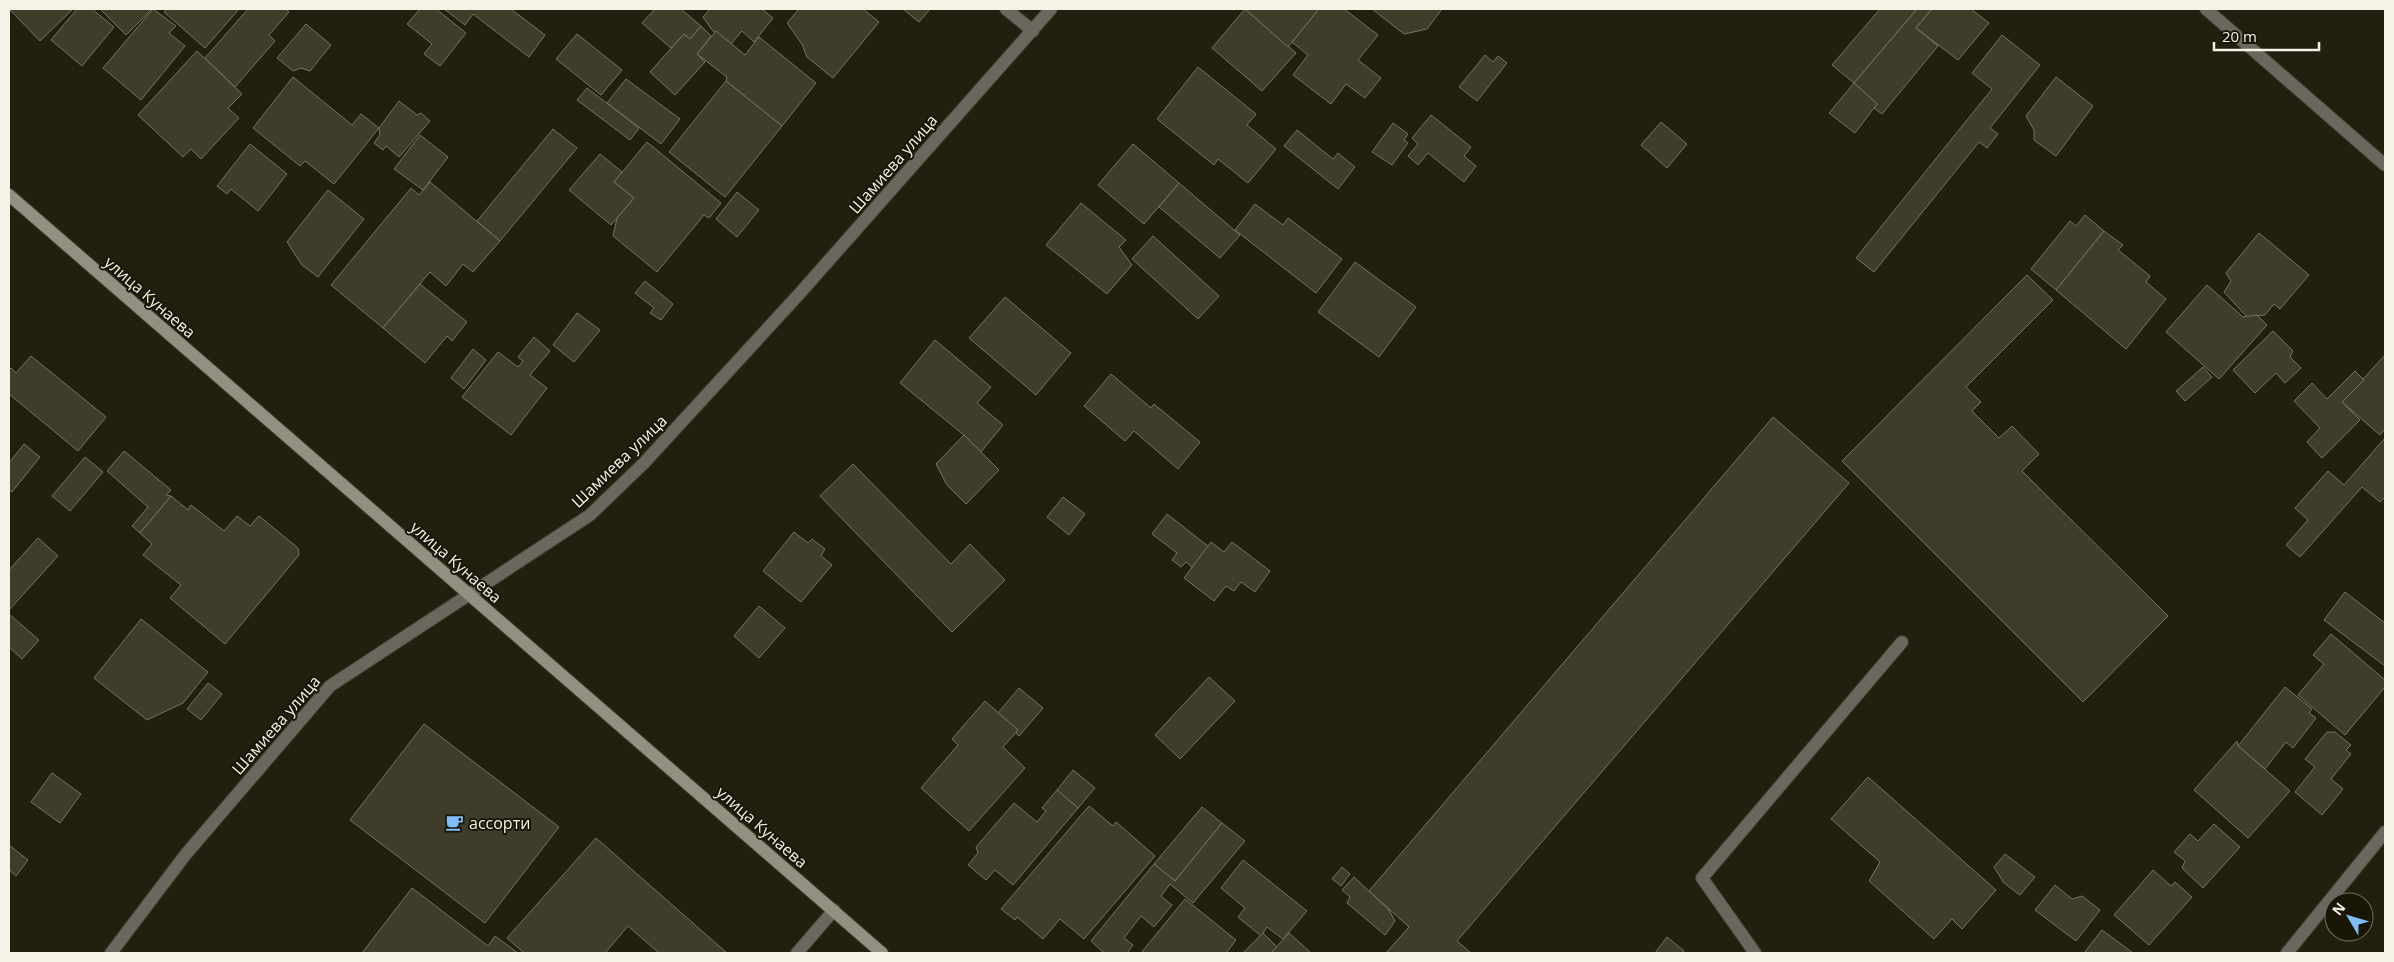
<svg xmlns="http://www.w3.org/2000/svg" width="2394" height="962" viewBox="0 0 2394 962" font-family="'Open Sans',sans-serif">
<rect width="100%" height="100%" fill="#231f0e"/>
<!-- building -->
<g fill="#403c2a" stroke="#77735f">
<polygon points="9,9 73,9 40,41"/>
<polygon points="77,9 92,9 114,27 82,66 51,40"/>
<polygon points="100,9 152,9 126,35"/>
<polygon points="153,9 176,26 169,33 185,46 141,100 103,68"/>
<polygon points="167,9 239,9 205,48 164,12"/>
<polygon points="248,9 286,9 289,12 269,35 275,41 235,87 205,58"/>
<polygon points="420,9 436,9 466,33 440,66 424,54 432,44 407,24"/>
<polygon points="444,9 511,9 545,35 529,57 473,14 465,25"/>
<polygon points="655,9 681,9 701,26 690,39 684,34 671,48 642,23"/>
<polygon points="710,9 762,9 773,18 754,42 742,31 731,44 713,31 703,17"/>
<polygon points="799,9 863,9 879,22 833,78 807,57 802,44 787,23"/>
<polygon points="903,9 930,9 919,22"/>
<polygon points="1245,9 1296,53 1262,91 1212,48"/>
<polygon points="1245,9 1319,9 1288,47"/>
<polygon points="1319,9 1344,9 1378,35 1358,60 1381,78 1365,98 1346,84 1331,104 1293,75 1308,55 1292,42"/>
<polygon points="1372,9 1442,9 1427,29 1404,34"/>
<polygon points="1880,9 1917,9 1854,83 1832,65"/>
<polygon points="1917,9 1932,9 1916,28 1938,46 1882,114 1874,108 1877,104 1854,83"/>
<polygon points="1932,9 1971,9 1989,23 1958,60 1916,28"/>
<polygon points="306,24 331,45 310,71 301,68 293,71 277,58"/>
<polygon points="701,26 711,36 697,54 705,62 675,95 650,72 684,34 690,39"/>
<polygon points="716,31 745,55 759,37 816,83 782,126 726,81 727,77 697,54"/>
<polygon points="577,34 622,70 601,95 556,59"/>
<polygon points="2002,35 2040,65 1990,128 1998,134 1987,148 1979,142 1874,272 1856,258 1992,89 1972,73"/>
<polygon points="197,51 242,94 228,108 239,118 201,159 191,149 183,157 138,115"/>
<polygon points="1485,55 1493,62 1498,56 1507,63 1477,101 1459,87"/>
<polygon points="1198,67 1256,114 1247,125 1276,149 1248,183 1218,159 1214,165 1157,119"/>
<polygon points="293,77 352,125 361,114 379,128 334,184 305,161 300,166 253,128"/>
<polygon points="2056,77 2093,106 2056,156 2034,140 2034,130 2026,116"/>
<polygon points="626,79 680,119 661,144 607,103"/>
<polygon points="726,81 782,126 725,197 669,152"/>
<polygon points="1854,83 1877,104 1855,133 1829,113"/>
<polygon points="587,88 639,128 630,140 577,100"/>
<polygon points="399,101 417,115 421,113 430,121 399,157 386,146 383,150 374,143 380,135 379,128"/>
<polygon points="1431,115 1471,147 1464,156 1476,166 1464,182 1428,153 1418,165 1408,156 1418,144 1412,138"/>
<polygon points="1661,122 1687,144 1667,168 1641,145"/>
<polygon points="1393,123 1408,134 1404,140 1408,143 1392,165 1372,152"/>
<polygon points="553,129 577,148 500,241 477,221"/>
<polygon points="1297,130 1333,159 1338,153 1355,167 1338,189 1284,146"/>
<polygon points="420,135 448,157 423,190 394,169"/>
<polygon points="647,142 721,203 709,218 704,215 657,272 613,236 617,218 634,198 614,182"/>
<polygon points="250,144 287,174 258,211 231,189 227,194 217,186"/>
<polygon points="1133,144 1179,183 1144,224 1098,185"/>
<polygon points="600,154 622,172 614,182 634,198 611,225 569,190"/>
<polygon points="430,182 500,241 473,272 463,264 446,286 430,272 383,328 331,285 411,188 419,195"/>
<polygon points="1179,183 1240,235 1220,258 1159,207"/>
<polygon points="328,190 364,219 318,277 302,265 287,242"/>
<polygon points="737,192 759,210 737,237 716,219"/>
<polygon points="1081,203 1126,240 1119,247 1132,265 1107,294 1046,245"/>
<polygon points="1255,204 1283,225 1288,218 1342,259 1316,293 1235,230"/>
<polygon points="2085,215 2104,231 2056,290 2031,269 2070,221 2076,226"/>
<polygon points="2104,231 2123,245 2118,250 2150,276 2146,282 2166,299 2126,349 2056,290"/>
<polygon points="2259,233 2309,275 2280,309 2274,304 2265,315 2247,317 2224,292 2231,281 2226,273"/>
<polygon points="1153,236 1219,296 1198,319 1132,259"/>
<polygon points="1355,262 1416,307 1379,357 1318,312"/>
<polygon points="2027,275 2053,300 1966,387 1981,402 1972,411 1999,438 2012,426 2039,454 2022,471 2168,616 2083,702 1842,461"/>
<polygon points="645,281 673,304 661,320 650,313 654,308 635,293"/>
<polygon points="420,284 467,322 452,341 447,336 425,363 383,328"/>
<polygon points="2207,285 2243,317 2257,315 2267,325 2219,379 2166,332"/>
<polygon points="1005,297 1071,353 1036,395 969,338"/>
<polygon points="577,313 600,330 574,362 553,345"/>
<polygon points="2273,331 2293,351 2290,357 2301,368 2285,383 2276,373 2255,393 2233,370"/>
<polygon points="534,337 550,351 530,375 547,388 511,435 462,397 498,352 518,367 523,361 518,357"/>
<polygon points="935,340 991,387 977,403 1003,425 981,452 964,435 900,383"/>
<polygon points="473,349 486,360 464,389 451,378"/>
<polygon points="2385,355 2385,429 2380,435 2342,402"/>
<polygon points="31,356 106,417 78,451 9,394 9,370 11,368 16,373"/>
<polygon points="2203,367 2212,377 2185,401 2176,391"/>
<polygon points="2355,371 2364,380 2342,402 2360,420 2322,458 2307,442 2320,428 2294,401 2312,383 2327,399"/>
<polygon points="1111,374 1151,408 1154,404 1200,442 1178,469 1134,431 1125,441 1084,406"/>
<polygon points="1773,417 1849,483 1457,941 1471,953 1386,953 1409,927 1369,891"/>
<polygon points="964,435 999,470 966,504 947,485 936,464"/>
<polygon points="2385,438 2385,497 2380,502 2362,487 2300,557 2286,545 2308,520 2295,508 2328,471 2344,485"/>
<polygon points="24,444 40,457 12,492 9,490 9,463"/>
<polygon points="124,451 171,490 166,495 171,496 140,533 132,526 148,507 107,471"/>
<polygon points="85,457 103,472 70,511 52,496"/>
<polygon points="853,464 951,564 970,544 1005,580 952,632 820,496"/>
<polygon points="171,496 188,510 191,505 224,531 237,516 250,526 259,516 298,548 299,555 225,644 170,598 181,585 143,555 152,544 140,533"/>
<polygon points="1063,497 1085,514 1069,535 1047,517"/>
<polygon points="1167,514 1209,547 1192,567 1186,562 1181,567 1172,560 1177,553 1152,534"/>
<polygon points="794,532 808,543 812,539 825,549 821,556 832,565 801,602 763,571"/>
<polygon points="38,538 58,556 9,610 9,570"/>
<polygon points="1211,542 1224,552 1232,542 1270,571 1255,592 1241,582 1234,591 1226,586 1214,601 1184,578"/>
<polygon points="2345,592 2385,623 2385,666 2324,620"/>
<polygon points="759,606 785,628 759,658 734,636"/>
<polygon points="9,614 39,640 22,659 9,647"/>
<polygon points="141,619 208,672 183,703 147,720 94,678"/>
<polygon points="2331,634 2385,680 2385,687 2345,735 2298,695 2324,664 2313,655"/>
<polygon points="1209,677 1235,701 1180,759 1155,735"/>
<polygon points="208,683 222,694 201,720 187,709"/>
<polygon points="2285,687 2312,709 2309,713 2316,718 2293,748 2286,742 2265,769 2238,746"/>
<polygon points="1019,688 1043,708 1019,736 1016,733 1018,730 998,713"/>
<polygon points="985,701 1018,730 1003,747 1025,768 969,831 921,788 958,745 952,739"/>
<polygon points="424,724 559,827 485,923 350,820"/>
<polygon points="2327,732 2335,732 2351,745 2346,750 2351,754 2331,779 2343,789 2322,815 2295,792 2315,767 2305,759"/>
<polygon points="2237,741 2238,746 2290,791 2248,838 2194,790"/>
<polygon points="1073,770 1095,788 1078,808 1057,790"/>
<polygon points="52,773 81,794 60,823 31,802"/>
<polygon points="1868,777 1996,890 1962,929 1952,919 1934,939 1869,881 1880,862 1831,819"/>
<polygon points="1057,790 1078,808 1013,885 995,870 986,880 968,865 978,853 976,847 1014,803 1037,822 1046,811 1042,808"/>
<polygon points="1089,806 1113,826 1116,822 1155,856 1084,939 1060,919 1043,939 1017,917 1015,920 1001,909"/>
<polygon points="1202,807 1222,823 1175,881 1154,864"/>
<polygon points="1222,823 1245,841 1193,903 1170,884 1161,896 1172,905 1154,927 1141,916 1124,938 1133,945 1127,953 1102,953 1103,952 1091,941 1154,864 1175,881"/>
<polygon points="2214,824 2240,847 2203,888 2182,868 2185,861 2174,852 2190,834 2198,841"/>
<polygon points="596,838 727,953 659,953 628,926 605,953 524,953 507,938"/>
<polygon points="9,845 28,860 16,876 9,870"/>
<polygon points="2005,854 2035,877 2020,895 2004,883 1994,867"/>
<polygon points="1243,860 1307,911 1283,939 1267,927 1261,936 1238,917 1245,908 1221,888"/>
<polygon points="1342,867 1350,874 1341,886 1332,879"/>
<polygon points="2153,870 2171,886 2175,882 2192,897 2149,945 2114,915"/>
<polygon points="1354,877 1389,910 1395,921 1385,935 1347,903 1350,897 1342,890"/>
<polygon points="2055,885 2072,899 2082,896 2100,910 2076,941 2035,910"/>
<polygon points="412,888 488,946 495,936 518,953 362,953"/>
<polygon points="1185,899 1236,940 1226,953 1141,953"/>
<polygon points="2102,930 2133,953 2084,953"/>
<polygon points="1263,933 1277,947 1271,953 1243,953"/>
<polygon points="1289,933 1311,953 1271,953"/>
<polygon points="1667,937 1684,951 1682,953 1655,953"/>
</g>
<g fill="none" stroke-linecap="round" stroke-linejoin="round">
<defs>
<g id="service">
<polyline points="797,953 834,910"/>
<polyline points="1755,953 1702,878 1902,642"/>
</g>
<g id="minor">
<polyline points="1006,9 1033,31"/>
<polyline points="111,953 186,854 330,686 590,515 644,463 801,292 1051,9"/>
<polyline points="2287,953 2385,832"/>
</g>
<polyline id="tertiary" points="2206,9 2385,165"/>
<polyline id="secondary" points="9,195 882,953"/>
</defs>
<!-- service casing -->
<use href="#service" stroke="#403d2c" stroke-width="14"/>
<!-- minor casing -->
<use href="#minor" stroke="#403d2c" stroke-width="14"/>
<!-- tertiary casing -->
<use href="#tertiary" stroke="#403d2c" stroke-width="14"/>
<!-- secondary casing -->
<use href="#secondary" stroke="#403d2c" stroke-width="14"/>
<!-- service -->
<use href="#service" stroke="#69675e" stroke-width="12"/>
<!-- minor -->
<use href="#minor" stroke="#69675e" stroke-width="12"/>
<!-- tertiary -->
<use href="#tertiary" stroke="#69675e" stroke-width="12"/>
<!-- secondary -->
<use href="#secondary" stroke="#939082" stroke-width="12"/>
</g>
<!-- icons -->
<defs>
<symbol id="cafe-bare" viewBox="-9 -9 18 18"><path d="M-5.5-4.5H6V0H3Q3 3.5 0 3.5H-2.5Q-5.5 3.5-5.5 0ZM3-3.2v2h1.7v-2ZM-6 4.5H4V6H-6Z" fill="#7dbef9" stroke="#1a1606" stroke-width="2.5" paint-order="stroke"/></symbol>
</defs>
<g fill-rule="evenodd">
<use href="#cafe-bare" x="442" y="810" width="25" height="25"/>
</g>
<g text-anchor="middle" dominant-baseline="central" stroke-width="4" stroke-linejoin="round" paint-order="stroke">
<!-- street labels -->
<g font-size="16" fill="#f5f2e7" stroke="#1a1606">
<text transform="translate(893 164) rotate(-49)">Шамиева улица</text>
<text transform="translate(150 297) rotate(41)">улица Кунаева</text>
<text transform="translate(619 461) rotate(-44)">Шамиева улица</text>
<text transform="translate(456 562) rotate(41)">улица Кунаева</text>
<text transform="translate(276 725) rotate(-49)">Шамиева улица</text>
<text transform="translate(762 827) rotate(41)">улица Кунаева</text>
</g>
<!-- poi labels -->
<g font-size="16" fill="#f5f2e7" stroke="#1a1606" text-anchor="start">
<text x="469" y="823">ассорти</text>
</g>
</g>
<!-- border -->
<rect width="2394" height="962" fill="none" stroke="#f5f2e7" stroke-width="20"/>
<!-- north arrow -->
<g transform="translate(2349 917) rotate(308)"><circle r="24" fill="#1a1606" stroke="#726e60"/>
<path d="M0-4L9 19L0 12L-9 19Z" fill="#7dbef9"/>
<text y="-8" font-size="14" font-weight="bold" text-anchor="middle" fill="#f5f2e7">N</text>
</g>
<!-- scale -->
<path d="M2214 42v8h105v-8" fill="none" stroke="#f5f2e7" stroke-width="2.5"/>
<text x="2222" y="42" font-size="15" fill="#f5f2e7" stroke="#1a1606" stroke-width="4" paint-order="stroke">20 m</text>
</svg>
